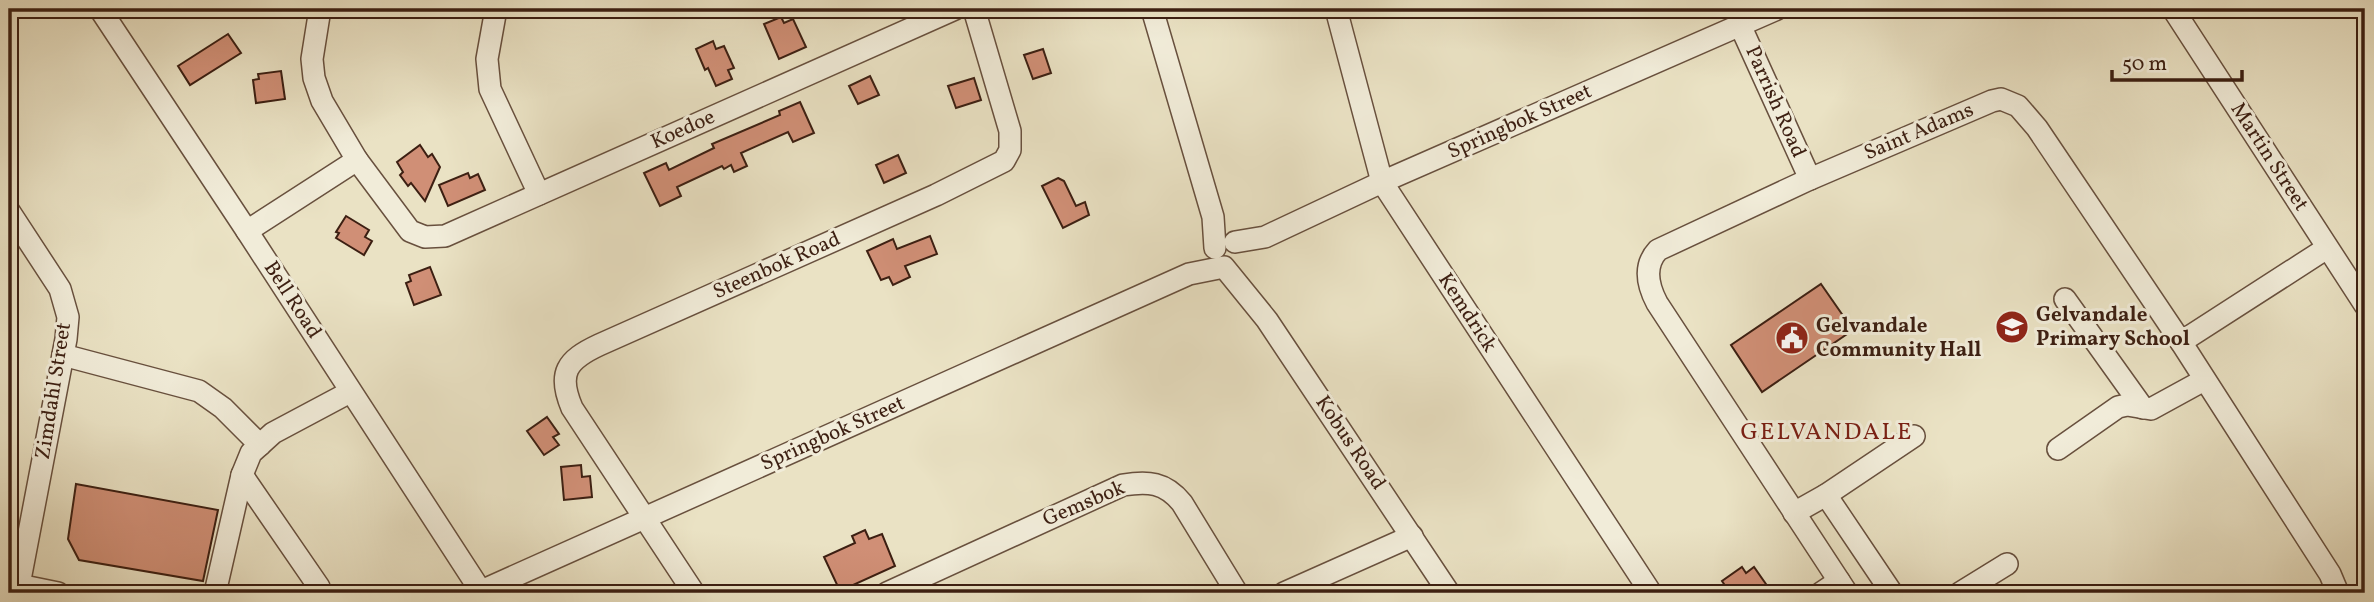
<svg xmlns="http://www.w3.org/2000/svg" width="2374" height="602" viewBox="0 0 2374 602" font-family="Vollkorn,serif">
<rect width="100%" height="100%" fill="#eae2c4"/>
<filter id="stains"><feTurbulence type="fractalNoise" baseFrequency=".00286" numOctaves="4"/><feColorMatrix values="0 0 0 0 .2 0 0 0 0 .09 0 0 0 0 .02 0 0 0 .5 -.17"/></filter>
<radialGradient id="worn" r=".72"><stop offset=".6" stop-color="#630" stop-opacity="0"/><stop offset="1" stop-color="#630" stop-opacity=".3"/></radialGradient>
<!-- building -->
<g fill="#d08f76" stroke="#3c1f12" stroke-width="2">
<polygon points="781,17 784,23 793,19 806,47 779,59 764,24"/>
<polygon points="228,34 241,53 190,85 178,66"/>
<polygon points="713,41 716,49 724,46 734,68 728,70 732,79 716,86 708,68 705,70 696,49"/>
<polygon points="1043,49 1051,73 1033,79 1024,55"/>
<polygon points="281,71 285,99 256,103 253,80 259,79 258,74"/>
<polygon points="870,76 879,95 858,104 849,86"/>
<polygon points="974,78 981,100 956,108 948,86"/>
<polygon points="800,102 814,133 793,142 788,132 741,153 747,166 734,172 731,165 724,169 722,166 677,187 681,196 660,206 644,173 666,163 669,170 714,148 712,144 780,115 779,111"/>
<polygon points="420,145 428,157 432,154 440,167 425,201 411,183 408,186 400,175 403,172 397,162"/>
<polygon points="898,155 906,173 884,183 876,165"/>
<polygon points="468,173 470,178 478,174 485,190 448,206 439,185"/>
<polygon points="1058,178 1064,181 1076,206 1085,202 1089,215 1063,228 1042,186"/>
<polygon points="346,216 369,230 365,237 372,241 364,255 336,238 339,233 336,232"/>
<polygon points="930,236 937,254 905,266 910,277 893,285 889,277 881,280 867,251 893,239 897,249"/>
<polygon points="430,267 441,295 414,305 406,283 411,281 409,275"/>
<polygon points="1821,284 1853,330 1762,392 1731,345"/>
<polygon points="547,417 559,434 553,437 559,445 544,455 527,431"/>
<polygon points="581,465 582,477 590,476 592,497 564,500 561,467"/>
<polygon points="76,484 218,510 203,581 79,560 68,539"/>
<polygon points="865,530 869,539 882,534 895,566 840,591 824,557 855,543 852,536"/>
<polygon points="1742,567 1746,573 1754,567 1768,587 1759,593 1730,593 1722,581"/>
</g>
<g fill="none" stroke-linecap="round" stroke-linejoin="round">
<defs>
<g id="minor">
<polyline points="100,9 247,231 482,593"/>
<polyline points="320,9 312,59 314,78 322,101 357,160 410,231 425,237 445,236 955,9"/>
<polyline points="496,9 487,59 490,89 539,194"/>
<polyline points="1152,9 1213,217 1215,248"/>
<polyline points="1336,9 1382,182 1651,593"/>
<polyline points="2173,9 2365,305"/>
<polyline points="1740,25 1810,179"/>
<polyline points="9,211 60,289 68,317 66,339 19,585"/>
<polyline points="247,231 357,160"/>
<polyline points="1235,242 1265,237 1382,182 1777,9"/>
<polyline points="2065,299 2143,408"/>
<polyline points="2181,342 2327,248"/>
<polyline points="63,355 199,391 223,408 260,445"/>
<polyline points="2058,449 2118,407 2127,405 2151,409 2204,380"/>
<polyline points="242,475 319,587"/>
<polyline points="1826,495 1892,593"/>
<polyline points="1794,513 1826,495 1914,436"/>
<polyline points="9,583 58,593"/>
<polyline points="215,593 242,475 251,453 273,433 350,392"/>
<polyline points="477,593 1189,274 1224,267 1267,320 1449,593"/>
<path d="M694 593 572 408C557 373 567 360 599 345L936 195 1004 161 1010 150V131L974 9"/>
<path d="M887 593 1123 485C1148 481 1165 482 1182 503L1237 593"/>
<polyline points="1284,593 1412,536"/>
<polyline points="1821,593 1839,581"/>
<path d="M1847 593 1657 303C1648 286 1643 266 1658 250L1810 179 1992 101 2001 99 2018 106 2037 128 2181 342 2330 574 2338 593"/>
<polyline points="1960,593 2007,564"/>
</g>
</defs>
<!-- minor casing -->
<use href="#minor" stroke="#68503e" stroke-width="24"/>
<!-- minor -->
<use href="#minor" stroke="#f1ecd9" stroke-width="21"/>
</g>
<!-- icons -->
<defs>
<symbol id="school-disc" viewBox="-11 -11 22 22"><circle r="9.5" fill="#8f2418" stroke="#f1ecd9"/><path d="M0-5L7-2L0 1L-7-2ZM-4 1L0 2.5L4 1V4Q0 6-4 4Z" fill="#fff"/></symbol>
<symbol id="civic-disc" viewBox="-11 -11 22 22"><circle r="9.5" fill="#8f2418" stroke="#f1ecd9"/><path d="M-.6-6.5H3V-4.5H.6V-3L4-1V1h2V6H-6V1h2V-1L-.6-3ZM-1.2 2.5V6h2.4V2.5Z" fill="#fff"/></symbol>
</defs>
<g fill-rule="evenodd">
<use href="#school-disc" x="1993" y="308" width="38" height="38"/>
<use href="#civic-disc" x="1773" y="319" width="38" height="38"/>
</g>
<g text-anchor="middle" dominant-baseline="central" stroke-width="6" stroke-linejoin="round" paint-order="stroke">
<!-- street labels -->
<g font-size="21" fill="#3c1f12" stroke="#f1ecd9">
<text transform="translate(1775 102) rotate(66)">Parrish Road</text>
<text transform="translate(1520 122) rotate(-24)">Springbok Street</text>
<text transform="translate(683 130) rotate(-24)">Koedoe</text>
<text transform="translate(1919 132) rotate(-23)">Saint Adams</text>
<text transform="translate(2269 157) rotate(57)">Martin Street</text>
<text transform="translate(777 266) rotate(-24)">Steenbok Road</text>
<text transform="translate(292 300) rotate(57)">Bell Road</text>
<text transform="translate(1467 313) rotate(57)">Kemdrick</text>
<text transform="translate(54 391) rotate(-81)">Zimdahl Street</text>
<text transform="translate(833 434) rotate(-24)">Springbok Street</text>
<text transform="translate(1350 443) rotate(56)">Kobus Road</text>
<text transform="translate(1084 504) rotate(-23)">Gemsbok</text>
</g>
<!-- poi labels -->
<g font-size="21" font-weight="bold" fill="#3c1f12" stroke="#f1ecd9" text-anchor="start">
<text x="2036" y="315">Gelvandale<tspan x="2036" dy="24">Primary School</tspan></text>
<text x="1816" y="326">Gelvandale<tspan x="1816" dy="24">Community Hall</tspan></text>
</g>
<!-- quarter labels -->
<g font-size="24" letter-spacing="2" fill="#7a1f14" stroke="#f1ecd9">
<text x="1827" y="433">GELVANDALE</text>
</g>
</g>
<!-- margin -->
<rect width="2374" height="602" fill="none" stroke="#eae2c4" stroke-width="35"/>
<rect x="10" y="10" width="2353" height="581" fill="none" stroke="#3c1f12" stroke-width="3.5"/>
<rect x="18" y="18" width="2339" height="567" fill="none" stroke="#3c1f12" stroke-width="2"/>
<!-- scale -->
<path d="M2112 70v10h130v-10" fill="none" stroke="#3c1f12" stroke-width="3.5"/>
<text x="2122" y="70" font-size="21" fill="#3c1f12" stroke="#f1ecd9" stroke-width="5" paint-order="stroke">50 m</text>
<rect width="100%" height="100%" filter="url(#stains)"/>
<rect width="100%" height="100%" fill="url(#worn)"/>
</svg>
